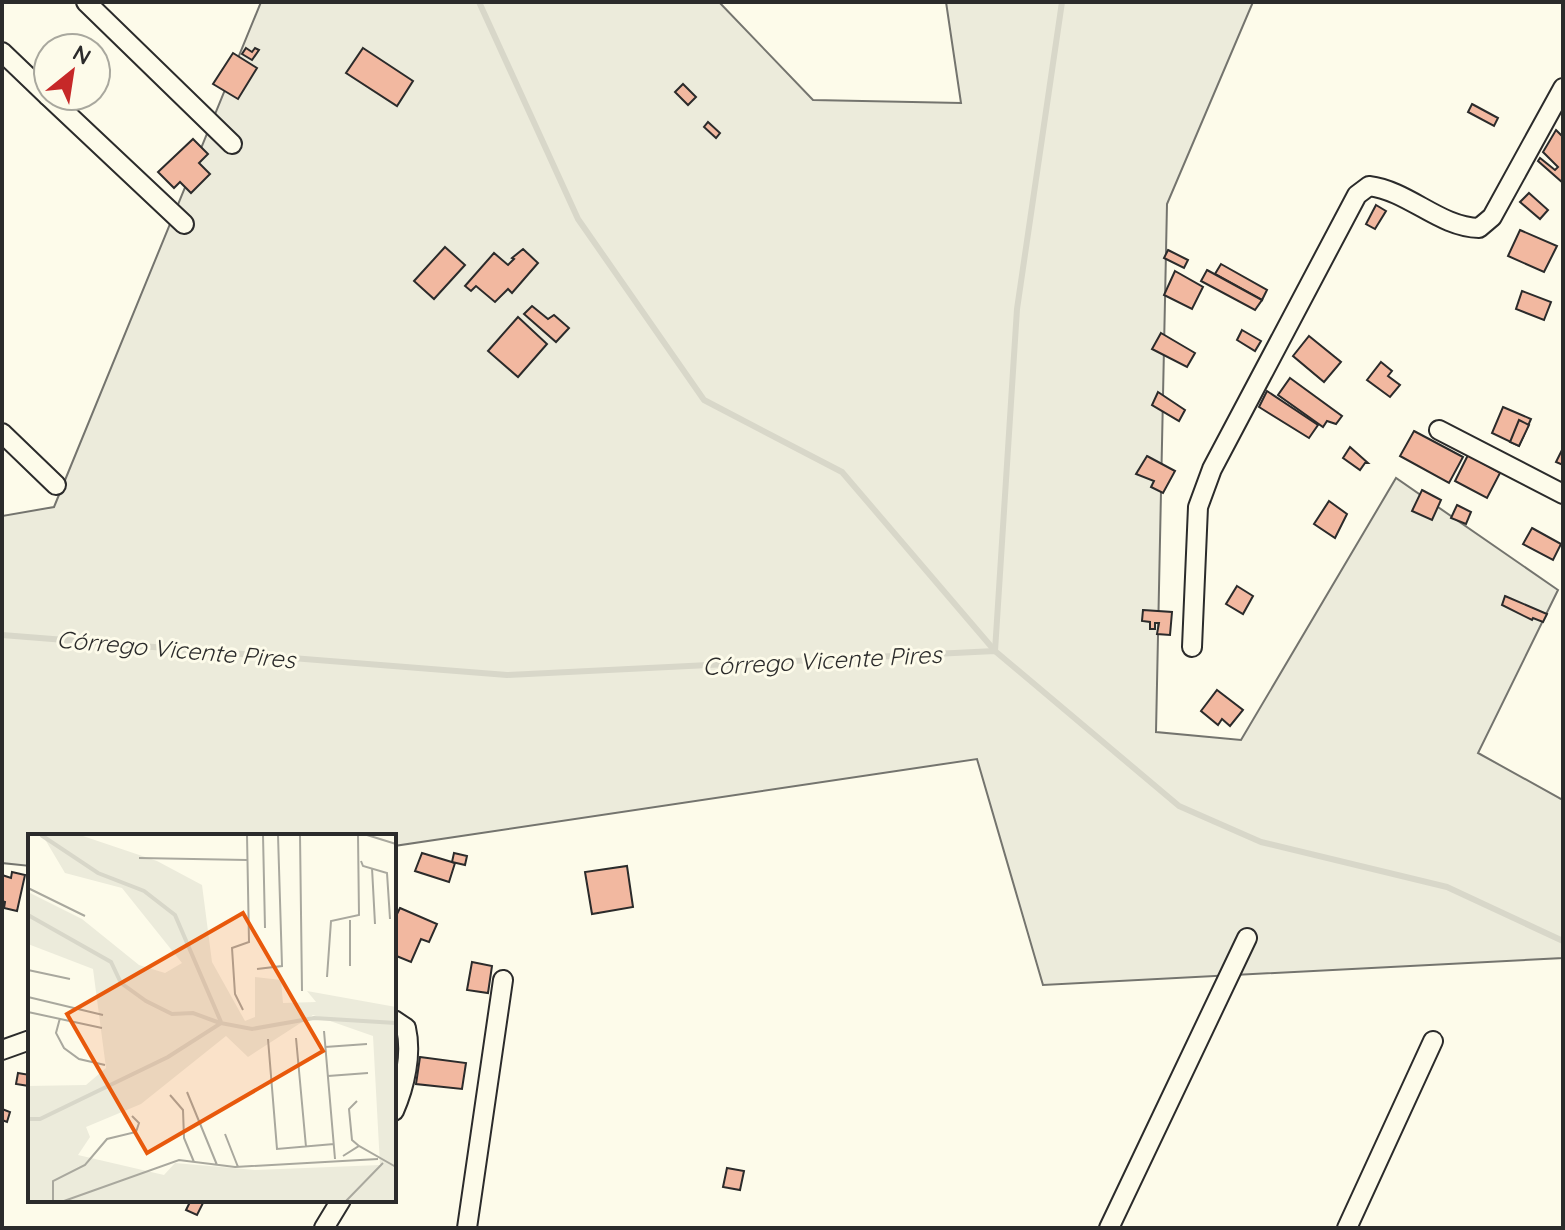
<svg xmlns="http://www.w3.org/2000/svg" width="1565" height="1230" viewBox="0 0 1565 1230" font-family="Quicksand,sans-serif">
<rect width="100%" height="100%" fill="#fdfbea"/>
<!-- green -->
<polygon fill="#ecebdb" stroke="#74746e" stroke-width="2" points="261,2 719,2 813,100 961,103 946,2 1253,2 1167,204 1156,732 1241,740 1396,478 1558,590 1478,753 1563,800 1563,958 1043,985 977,759 394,846 394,836 30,836 30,866 2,863 2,516 54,507"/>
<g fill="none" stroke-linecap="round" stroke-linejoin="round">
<!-- stream -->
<g stroke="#d8d7c9" stroke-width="6">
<polyline points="479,2 578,219 704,400 842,472 995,651"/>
<polyline points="2,635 507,675 995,651 1179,806 1261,842 1447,887 1563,941"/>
<polyline points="995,651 1017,309 1062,2"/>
</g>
</g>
<!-- building -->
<g fill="#f2b8a0" stroke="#2b2b2b" stroke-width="2">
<polygon points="246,48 252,52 255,48 259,50 252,60 242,54"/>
<polygon points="363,48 413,81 397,106 346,73"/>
<polygon points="233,53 257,68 238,99 213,84"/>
<polygon points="683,84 696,97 688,105 675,92"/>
<polygon points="1472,104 1498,118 1494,126 1468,112"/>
<polygon points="708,122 720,133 716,138 704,127"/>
<polygon points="1556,130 1563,137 1563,183 1538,161 1540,158 1555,170 1558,167 1543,152"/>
<polygon points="193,139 208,154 199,163 210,174 191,193 180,182 174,188 158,172"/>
<polygon points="1529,193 1548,210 1540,219 1520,202"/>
<polygon points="1376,205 1386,211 1375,229 1366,224"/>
<polygon points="1520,230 1557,246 1544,272 1508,256"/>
<polygon points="445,247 465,265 434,299 414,281"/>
<polygon points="523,249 538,263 512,293 508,289 495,302 476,286 471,291 465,286 494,253 508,265 514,259 512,258"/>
<polygon points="1168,250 1188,260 1184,268 1164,258"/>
<polygon points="1221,264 1267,290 1262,300 1215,274"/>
<polygon points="1207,270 1262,300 1255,310 1201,281"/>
<polygon points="1175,271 1203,287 1192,309 1164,295"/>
<polygon points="1522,291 1551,302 1544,320 1516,309"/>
<polygon points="532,306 548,319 554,315 569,328 556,342 524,314"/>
<polygon points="518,317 547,344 518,377 488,351"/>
<polygon points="1242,330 1261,341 1255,351 1237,340"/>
<polygon points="1161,333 1195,353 1187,367 1152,349"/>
<polygon points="1309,336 1341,362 1324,382 1293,356"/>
<polygon points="1381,362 1392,371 1388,376 1400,385 1390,397 1367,380"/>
<polygon points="1290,378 1342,416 1336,424 1327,421 1323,427 1278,395"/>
<polygon points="1267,391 1318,425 1309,438 1259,407"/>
<polygon points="1158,392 1185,410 1179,421 1152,405"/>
<polygon points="1503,407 1531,419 1519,446 1492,433"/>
<polygon points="1519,420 1529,425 1519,446 1510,442"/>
<polygon points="1414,431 1463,457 1449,483 1400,456"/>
<polygon points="1350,447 1368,463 1365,463 1360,470 1343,458"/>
<polygon points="1563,448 1563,465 1556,462"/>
<polygon points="1468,455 1500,473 1487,498 1455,481"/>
<polygon points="1147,456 1175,471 1163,493 1151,487 1154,481 1136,474"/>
<polygon points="1422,490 1441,500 1432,520 1412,511"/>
<polygon points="1329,501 1347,514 1335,538 1314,524"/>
<polygon points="1457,505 1471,512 1466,524 1451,518"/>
<polygon points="1532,528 1561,544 1553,560 1523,544"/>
<polygon points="1237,586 1253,596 1243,614 1226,604"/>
<polygon points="1505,596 1547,614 1543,622 1533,618 1532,620 1502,605"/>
<polygon points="1143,610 1172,612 1170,635 1157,634 1159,623 1155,623 1155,629 1150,629 1150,622 1142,621"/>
<polygon points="1217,690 1243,710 1230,726 1222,719 1218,725 1201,711"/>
<polygon points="422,853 455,863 449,882 415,871"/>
<polygon points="454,853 467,856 465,865 452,862"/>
<polygon points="627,866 633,907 592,914 585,872"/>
<polygon points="12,872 25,875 17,911 4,908 5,902 2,901 2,875 11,878"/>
<polygon points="400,908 437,924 429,942 421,939 411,962 394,955 394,920"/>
<polygon points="472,962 492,966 488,993 467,990"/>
<polygon points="420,1057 466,1063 462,1089 416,1084"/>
<polygon points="18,1073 30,1075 29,1086 16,1084"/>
<polygon points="2,1109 10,1112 7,1122 2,1120"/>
<polygon points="727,1168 744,1171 740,1190 723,1187"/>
<polygon points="191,1200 203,1203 197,1215 186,1210"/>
</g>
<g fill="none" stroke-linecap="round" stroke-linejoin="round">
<defs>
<g id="minor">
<polyline points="86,2 232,144"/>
<polyline points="2,52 48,96"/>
<polyline points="48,96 184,224"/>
<polyline points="1439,430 1563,494"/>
<polyline points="2,433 56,485"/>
<path d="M1192 647 1198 507 1212 469 1357 195 1369 186C1409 191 1439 227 1479 228L1492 217 1563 88"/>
<path d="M394 1020 406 1028C412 1054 405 1086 394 1111"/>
<polyline points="2,1050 30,1040"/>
<polyline points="324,1228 341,1200"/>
<polyline points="467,1228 503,980"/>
<polyline points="1109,1228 1247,938"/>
<polyline points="1347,1228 1433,1041"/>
</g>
</defs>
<!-- minor casing -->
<use href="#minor" stroke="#2b2b2b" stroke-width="22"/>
<!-- minor -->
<use href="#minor" stroke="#fdfbea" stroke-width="18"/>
</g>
<g text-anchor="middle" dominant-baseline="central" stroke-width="6" stroke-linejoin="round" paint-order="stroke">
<!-- water labels -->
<g font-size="24" font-style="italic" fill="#2b2b2b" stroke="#fdfbea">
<text transform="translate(176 649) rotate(5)">Córrego Vicente Pires</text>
<text transform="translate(822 660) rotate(-3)">Córrego Vicente Pires</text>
</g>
</g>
<!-- overview -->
<g transform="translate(28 834)">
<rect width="368" height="368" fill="#fdfbea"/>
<path d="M0 1H52L129 27 174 51 184 128 217 187 227 183V143L253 146 255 169 288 168 279 157 368 173V367H0V252L58 251 78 234 65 135 0 110V58L54 85 111 131 137 139 154 129 94 54 37 39 15 2ZM285 181 345 202 352 331 227 336 147 329 136 341 50 321 62 303 58 293 113 270 198 202 220 223Z" fill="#ecebdb" fill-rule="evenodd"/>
<path fill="none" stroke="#d8d7c9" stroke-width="4" d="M13 1 70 39 116 57 147 81 193 188M0 81 83 128 93 149 118 167 144 180 165 179 192 189M0 285H12L140 223 193 189 224 195 286 184 368 189"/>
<path fill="none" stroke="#a9a89e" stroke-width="2" d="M235 1 237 94M272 1 274 157M339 1 368 10M111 24 219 26M333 27 335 32 359 39 362 85M344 34 347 90M0 54 57 82M322 86V132M229 135 254 132 250 1M0 136 42 145M299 143 303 87 331 81 330 1M0 163 75 181M215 176 207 160 204 114 221 108 219 1M0 178 74 194M32 184 28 199 36 214 51 225 77 231M296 197 307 325M268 204 278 313M240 205 249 315 306 310M297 213 339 210M300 242 340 239M159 258 189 331M142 261 155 276 156 304 166 328M329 267 321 275 324 306 331 312M197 300 210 333M315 322 331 312 368 333M25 367V347L57 331 79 305 108 298 111 289 104 282M36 367 151 326 207 333 350 325M318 367 355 329"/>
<path fill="#e8590c" fill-opacity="0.15" stroke="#e8590c" stroke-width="4" d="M215 79 295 217 119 319 39 180Z"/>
<rect width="368" height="368" fill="none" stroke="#2b2b2b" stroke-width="4"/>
</g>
<!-- border -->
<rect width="1565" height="1230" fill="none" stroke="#2b2b2b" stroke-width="8"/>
<!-- north arrow -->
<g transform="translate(72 72) rotate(30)"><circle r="38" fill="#fdfbea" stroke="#a9a89e" stroke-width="2"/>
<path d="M0-6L14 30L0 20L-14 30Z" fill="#c62828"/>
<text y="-12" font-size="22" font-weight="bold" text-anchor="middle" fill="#2b2b2b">N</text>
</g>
</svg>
